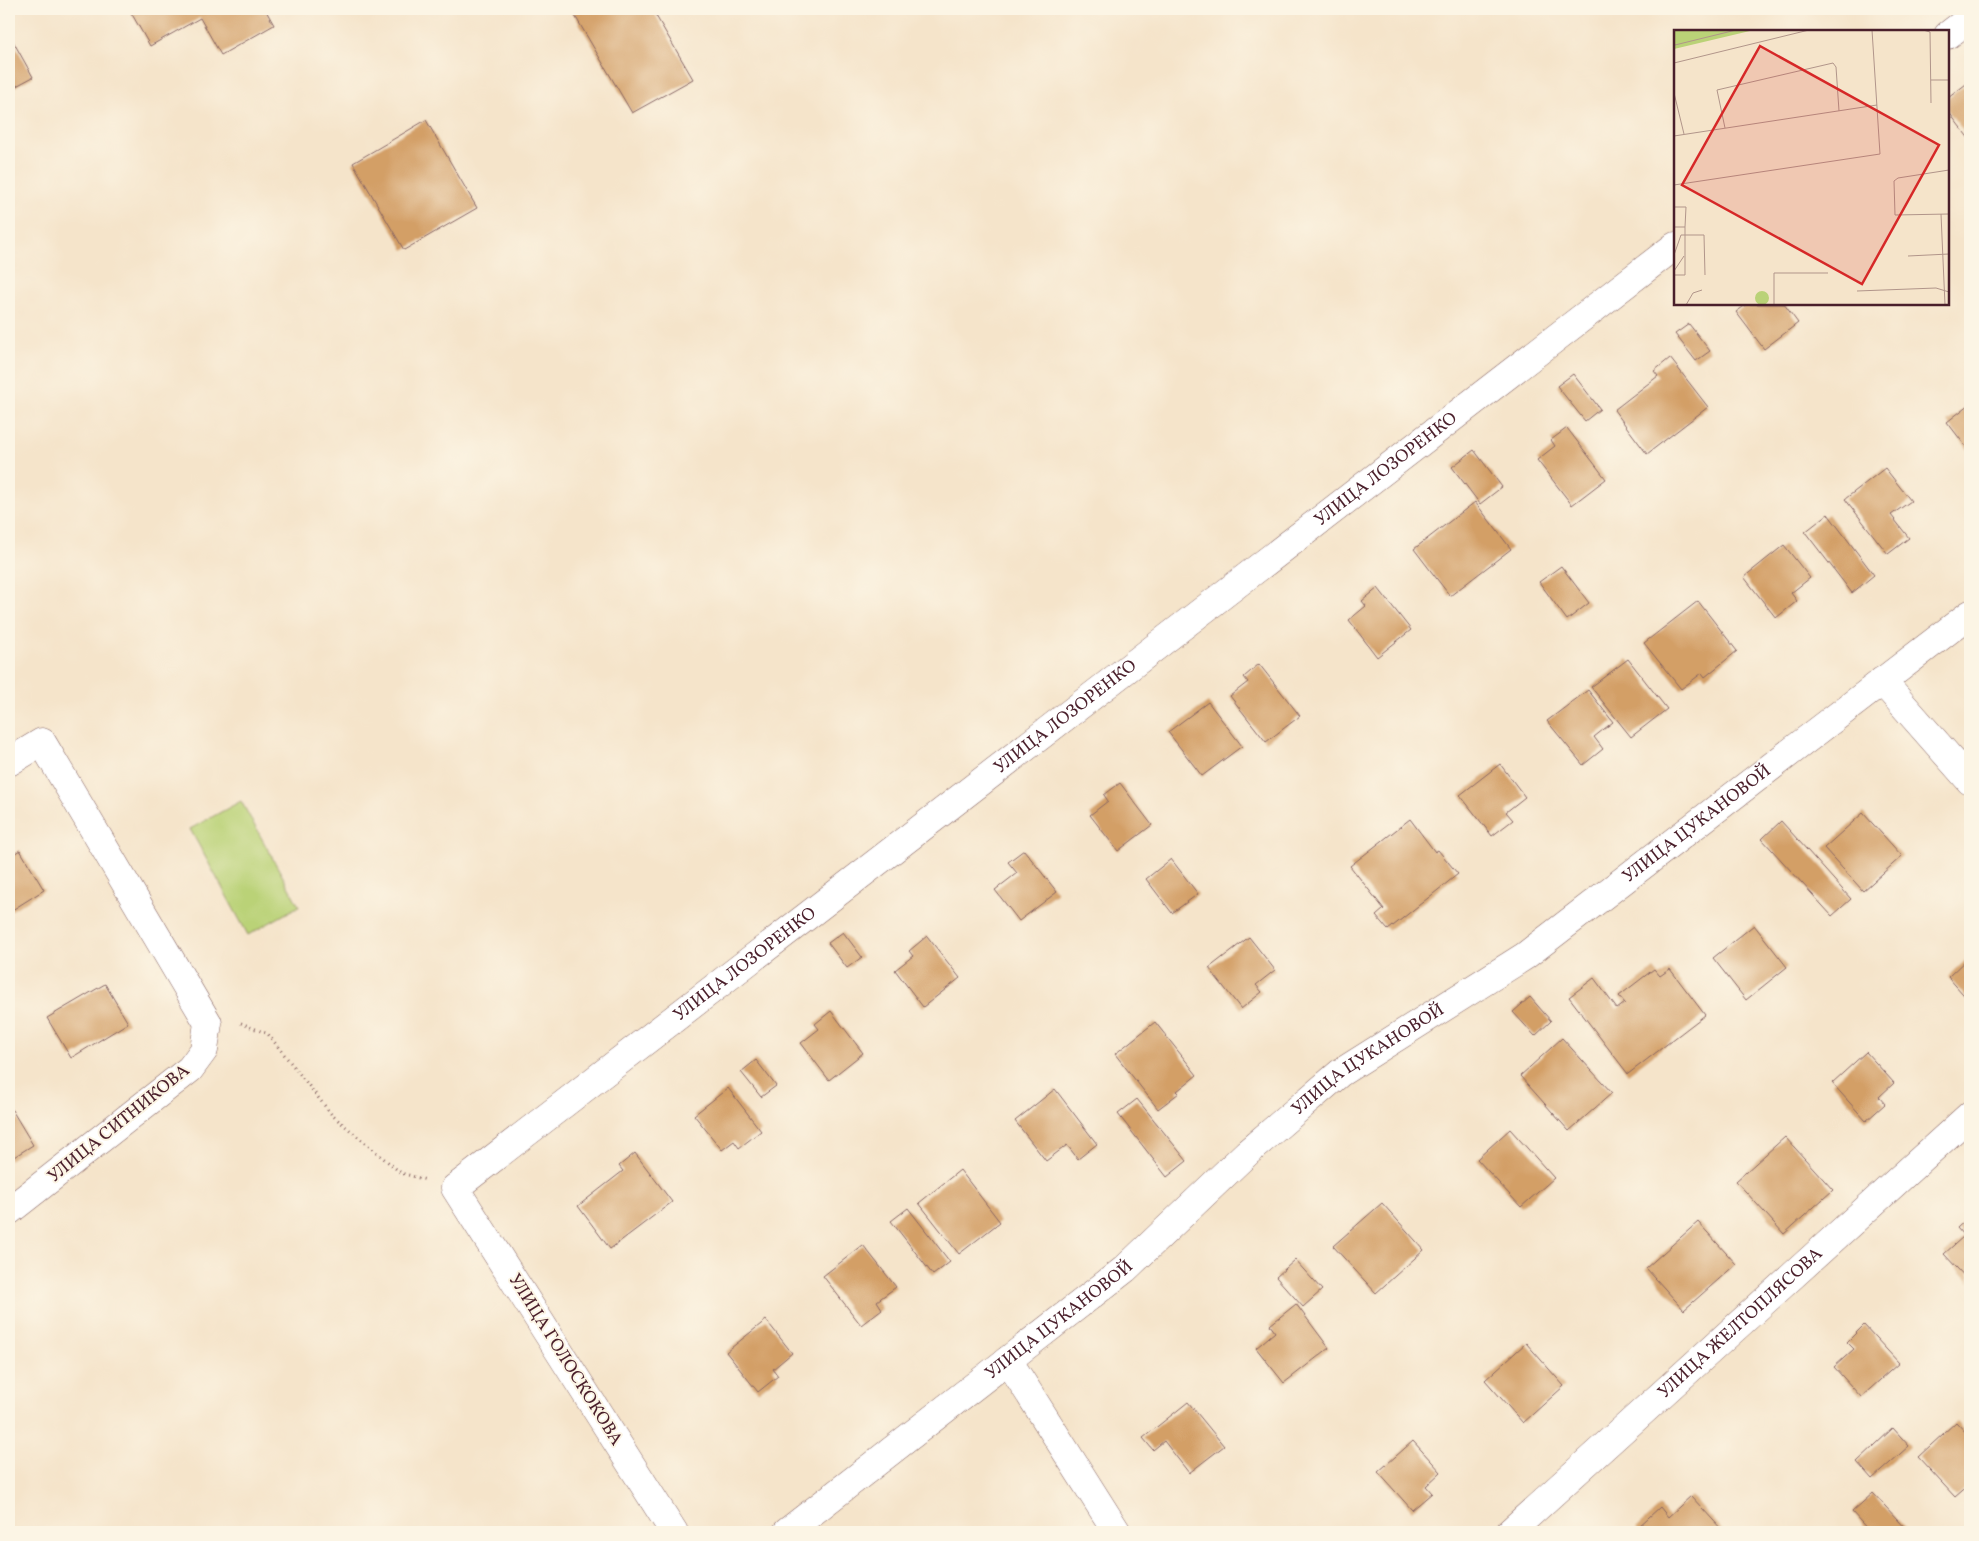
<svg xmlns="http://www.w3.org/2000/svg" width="1979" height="1541" viewBox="0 0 1979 1541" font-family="Vollkorn,serif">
<rect width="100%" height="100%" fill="#fcf5e5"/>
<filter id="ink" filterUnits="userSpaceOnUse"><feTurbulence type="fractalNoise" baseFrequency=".02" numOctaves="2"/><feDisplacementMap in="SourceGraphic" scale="10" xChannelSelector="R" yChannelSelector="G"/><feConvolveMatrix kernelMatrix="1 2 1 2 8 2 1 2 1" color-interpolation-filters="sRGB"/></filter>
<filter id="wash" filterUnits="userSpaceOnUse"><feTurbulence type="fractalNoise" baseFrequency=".0096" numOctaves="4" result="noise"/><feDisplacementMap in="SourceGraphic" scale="20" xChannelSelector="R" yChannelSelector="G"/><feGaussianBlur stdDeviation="1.12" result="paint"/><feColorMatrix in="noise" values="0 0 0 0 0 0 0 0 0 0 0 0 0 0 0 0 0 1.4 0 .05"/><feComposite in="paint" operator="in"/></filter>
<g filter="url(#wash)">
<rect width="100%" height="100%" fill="#f5e4ca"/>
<!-- green -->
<polygon fill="#bad277" stroke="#827851" points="241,801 299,906 248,935 190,829"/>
<g id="blocks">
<!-- building -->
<g fill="#d39f66">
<polygon points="129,9 265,9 274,25 221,55 200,18 150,46"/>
<polygon points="571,9 652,9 693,79 632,113"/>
<polygon points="9,34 33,77 9,90"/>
<polygon points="1970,81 1970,140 1948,111 1948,98"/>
<polygon points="426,120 477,208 404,250 353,163"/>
<polygon points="1747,304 1784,304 1798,323 1764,349 1736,312"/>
<polygon points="1689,324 1710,351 1696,361 1675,334"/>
<polygon points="1670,358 1708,407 1647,454 1614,410 1658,376 1654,371"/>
<polygon points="1573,374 1600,409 1585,421 1557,386"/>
<polygon points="1970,404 1970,452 1947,422"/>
<polygon points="1567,428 1606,479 1572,505 1537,460 1555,446 1551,440"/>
<polygon points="1474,450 1502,487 1480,504 1452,467"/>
<polygon points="1885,468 1911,501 1891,515 1909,538 1888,554 1845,499"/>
<polygon points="1475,502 1511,549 1450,596 1414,549"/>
<polygon points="1828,514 1874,575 1852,593 1805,532"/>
<polygon points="1784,545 1810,578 1791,593 1797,601 1776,618 1744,577"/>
<polygon points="1561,566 1589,603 1567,620 1539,582"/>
<polygon points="1378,588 1411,630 1377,657 1349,620 1366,606 1362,601"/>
<polygon points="1698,601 1737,651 1705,677 1702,673 1681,689 1644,643"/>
<polygon points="1628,659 1667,709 1631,737 1591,687"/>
<polygon points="1259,664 1300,716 1266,742 1230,696 1248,682 1244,677"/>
<polygon points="1588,690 1613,722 1594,737 1603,749 1583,765 1547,721"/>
<polygon points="1208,702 1242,746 1202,776 1168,732"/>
<polygon points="1500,764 1525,797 1506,812 1513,820 1492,836 1460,795"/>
<polygon points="1120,783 1152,825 1118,851 1090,815 1108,801 1104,795"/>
<polygon points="1863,813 1902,856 1863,891 1824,848"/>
<polygon points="1410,819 1435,852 1438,850 1458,874 1388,930 1376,916 1384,909 1350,866"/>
<polygon points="1781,821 1851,899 1832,916 1762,839"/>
<polygon points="20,850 44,890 9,912 9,857"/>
<polygon points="1024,850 1057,892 1019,921 995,890 1017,873 1008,862"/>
<polygon points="1171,859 1198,894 1172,913 1146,879"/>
<polygon points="1754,925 1787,967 1746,1000 1713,958"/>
<polygon points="843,932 862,957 847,968 828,943"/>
<polygon points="927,936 960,978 923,1007 895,970 913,956 909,951"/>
<polygon points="1249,937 1275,970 1256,985 1262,992 1241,1009 1209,968"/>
<polygon points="1970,956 1970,1002 1948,977"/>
<polygon points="1654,969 1660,976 1670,969 1705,1015 1628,1074 1569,997 1594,978 1617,1009 1625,1003 1619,996"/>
<polygon points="105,984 128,1023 71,1058 47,1018"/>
<polygon points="1530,997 1551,1021 1535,1036 1513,1012"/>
<polygon points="831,1011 863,1053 829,1080 801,1043 819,1029 815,1024"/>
<polygon points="1155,1022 1197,1075 1177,1091 1179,1093 1158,1109 1115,1054"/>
<polygon points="1562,1038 1612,1093 1569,1131 1520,1076"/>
<polygon points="1866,1052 1894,1083 1879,1097 1885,1104 1866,1121 1832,1083"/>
<polygon points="756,1060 776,1086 761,1097 741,1072"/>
<polygon points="728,1088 761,1131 739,1148 734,1141 722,1150 694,1115"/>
<polygon points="1055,1089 1097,1144 1078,1159 1067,1145 1046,1161 1015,1121"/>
<polygon points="1137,1099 1187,1161 1167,1177 1118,1114"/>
<polygon points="9,1105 33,1145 9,1160"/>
<polygon points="1510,1129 1554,1178 1521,1207 1477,1159"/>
<polygon points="1785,1137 1833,1190 1784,1234 1736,1181"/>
<polygon points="635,1153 672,1202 610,1249 578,1206 623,1171 619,1166"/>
<polygon points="960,1170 1000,1222 959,1254 919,1203"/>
<polygon points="1382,1203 1424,1250 1376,1293 1333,1246"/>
<polygon points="908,1208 950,1262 933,1275 891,1221"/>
<polygon points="1970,1216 1970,1282 1944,1254 1964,1236 1957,1228"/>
<polygon points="1698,1222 1736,1264 1684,1310 1646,1268"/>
<polygon points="863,1245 896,1287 877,1301 882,1309 861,1325 823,1276"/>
<polygon points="1295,1260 1322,1290 1303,1307 1276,1277"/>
<polygon points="1296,1304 1329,1348 1284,1383 1256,1348 1275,1332 1270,1325"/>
<polygon points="766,1320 792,1353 773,1369 778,1376 758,1392 726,1352"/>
<polygon points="1864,1325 1899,1363 1861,1397 1834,1367 1854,1349 1847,1342"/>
<polygon points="1526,1343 1564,1386 1523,1423 1485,1380"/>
<polygon points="1188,1402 1224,1446 1189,1473 1164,1441 1153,1450 1143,1438"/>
<polygon points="1956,1422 1970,1437 1970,1464 1965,1469 1970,1474 1970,1484 1955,1497 1918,1457"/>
<polygon points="1893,1428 1909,1446 1872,1479 1857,1462"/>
<polygon points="1413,1441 1441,1472 1426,1486 1432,1493 1412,1510 1378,1472"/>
<polygon points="1873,1493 1909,1532 1870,1532 1852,1512"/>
<polygon points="1691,1496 1724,1532 1641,1532 1637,1528 1660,1507 1668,1517"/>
</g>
</g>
</g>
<g filter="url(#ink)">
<use href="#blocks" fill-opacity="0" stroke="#866463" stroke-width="1"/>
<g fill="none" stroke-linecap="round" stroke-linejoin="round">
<defs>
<g id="street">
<polyline points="1948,35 1970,18"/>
<polyline points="1882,681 1970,781"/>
<polyline points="9,762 42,742 208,1023 204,1050 190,1069 9,1211"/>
<polyline points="1008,1360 1117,1532"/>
<path id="s1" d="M674 1532 455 1188 1675 246"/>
<path id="s2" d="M787 1532 1125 1269 1248 1152 1340 1073 1525 956 1970 614"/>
<path id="s3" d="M1510 1532 1970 1115"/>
</g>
</defs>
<!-- street casing -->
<use href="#street" stroke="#866463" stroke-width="29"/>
<!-- path -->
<polyline stroke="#866463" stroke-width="3" stroke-dasharray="1 4" stroke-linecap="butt" points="241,1023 268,1034 332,1115 401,1173 426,1180"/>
<!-- street -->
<use href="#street" stroke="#fff" stroke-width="28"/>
</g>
</g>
<g text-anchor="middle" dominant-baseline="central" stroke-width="4" stroke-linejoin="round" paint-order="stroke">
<!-- street labels -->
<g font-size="18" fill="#4a1f2b" stroke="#fcf5e5">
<text stroke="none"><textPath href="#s1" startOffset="1584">УЛИЦА ЛОЗОРЕНКО</textPath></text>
<text stroke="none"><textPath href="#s1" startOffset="1179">УЛИЦА ЛОЗОРЕНКО</textPath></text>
<text stroke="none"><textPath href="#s2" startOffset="1155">УЛИЦА ЦУКАНОВОЙ</textPath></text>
<text stroke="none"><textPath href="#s1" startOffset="774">УЛИЦА ЛОЗОРЕНКО</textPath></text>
<text stroke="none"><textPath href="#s2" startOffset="750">УЛИЦА ЦУКАНОВОЙ</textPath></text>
<text transform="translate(119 1124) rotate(-39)">УЛИЦА СИТНИКОВА</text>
<text stroke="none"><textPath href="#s2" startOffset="345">УЛИЦА ЦУКАНОВОЙ</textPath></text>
<text stroke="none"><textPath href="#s3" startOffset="311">УЛИЦА ЖЕЛТОПЛЯСОВА</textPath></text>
<text transform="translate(565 1360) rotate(58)">УЛИЦА ГОЛОСКОКОВА</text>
</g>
</g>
<!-- overview -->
<g transform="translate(1674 30)">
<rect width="275" height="275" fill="#f5e4ca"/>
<path d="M0 0H80L0 19ZM81 268a7 7 0 1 1 14 0a7 7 0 1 1-14 0Z" fill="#bad277"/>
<path fill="none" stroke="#b1958a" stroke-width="1" d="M249 0 256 2 257 73M0 12 1 15 62 0M0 33 135 0M257 50H275M0 63 10 104M51 98 43 60 159 33 162 37 165 81M0 106 203 75M275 140 224 148 220 151 221 185 275 184M0 155 206 124 198 0M0 177H12L11 197H0M267 184 271 275M0 225 7 205H30L31 245M234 226 275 224M0 241 10 226M0 245H11V197M183 261 262 258 275 262M12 275 19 263 28 260M100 275V243H154"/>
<path fill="#d62828" fill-opacity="0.15" stroke="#d62828" stroke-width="2.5" d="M86 16 265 115 188 254 8 155Z"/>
<rect width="275" height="275" fill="none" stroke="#4a1f2b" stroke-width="2.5"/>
</g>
<!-- margin -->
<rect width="1979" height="1541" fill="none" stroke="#fcf5e5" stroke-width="30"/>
</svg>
